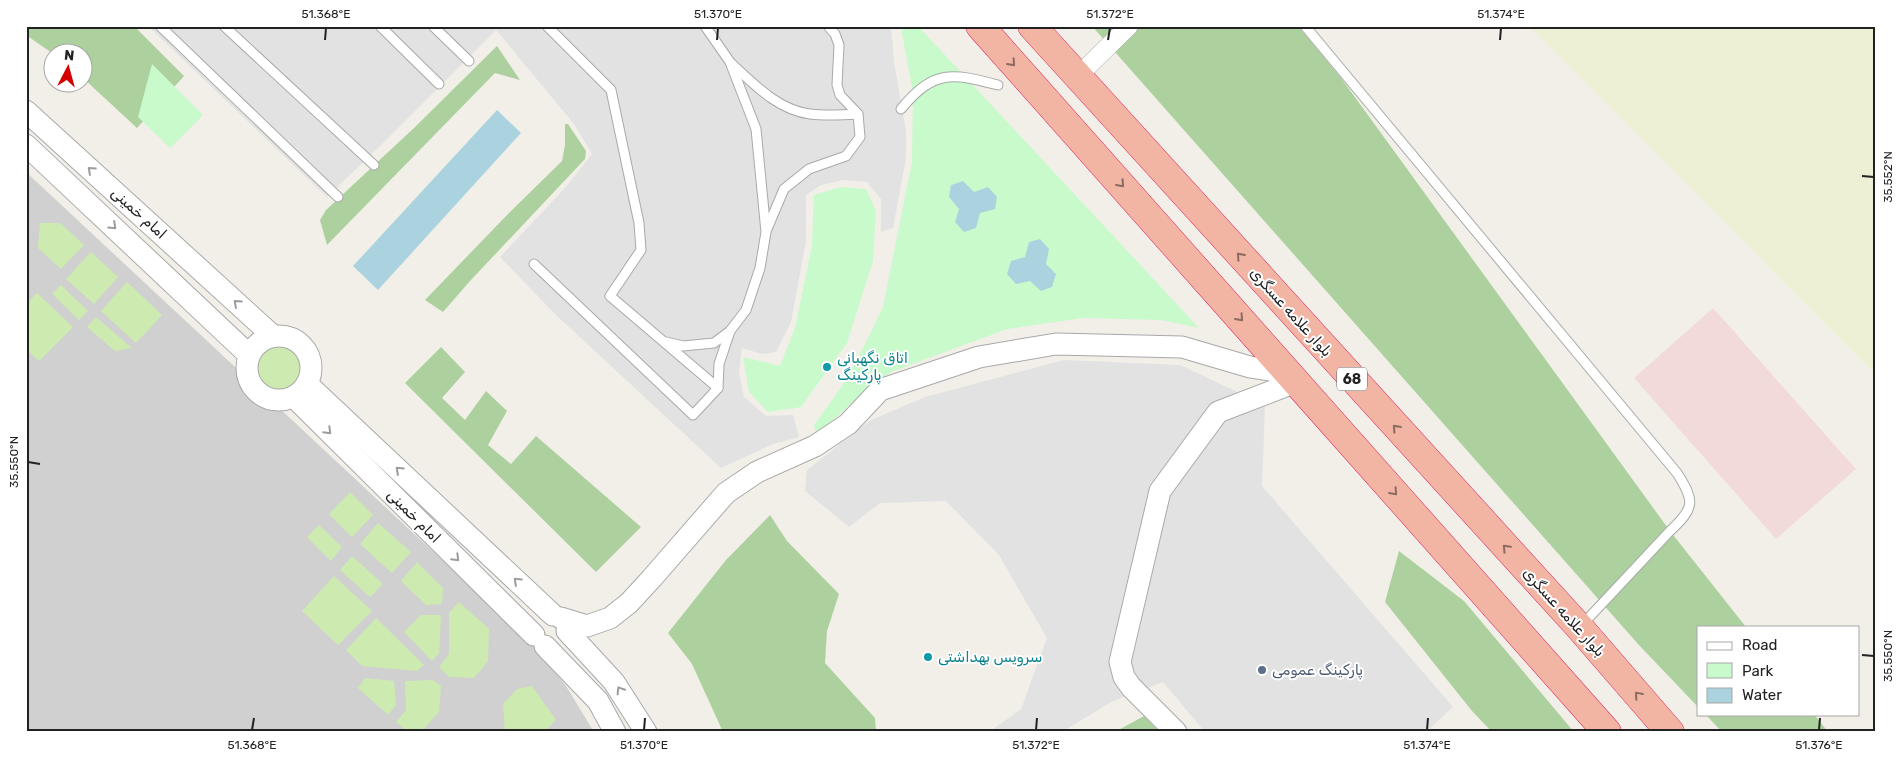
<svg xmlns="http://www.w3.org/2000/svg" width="1902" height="758" viewBox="0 0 1902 758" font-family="Rubik,Vazirmatn,sans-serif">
<rect width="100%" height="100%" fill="#f2efe9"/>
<!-- commercial -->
<polygon fill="#f2dad9" points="1713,308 1856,469 1776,539 1634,378"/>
<!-- religious -->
<polygon fill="#d0d0d0" points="26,172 530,642 566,686 594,732 26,732"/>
<!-- farmland -->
<polygon fill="#eef0d5" points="1529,26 1876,26 1876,375"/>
<!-- grass -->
<g fill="#cdebb0">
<polygon points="40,223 60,223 84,245 61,269 38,248"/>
<polygon points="91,252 118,277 94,304 66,279"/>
<polygon points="127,282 162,315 136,343 101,311"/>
<polygon points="61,285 88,311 79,320 52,294"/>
<polygon points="37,293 73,327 39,361 26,349 26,304"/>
<polygon points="96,317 132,348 115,351 87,327"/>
<circle cx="279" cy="368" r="24"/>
<polygon points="350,492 373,515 352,537 329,514"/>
<polygon points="378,523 411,552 392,573 360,544"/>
<polygon points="319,525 342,547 331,561 307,537"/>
<polygon points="352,556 383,584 370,597 340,570"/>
<polygon points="417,562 443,588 442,604 426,605 401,581"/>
<polygon points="334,576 372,611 338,645 302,611"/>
<polygon points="459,602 489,629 488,661 474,678 449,677 439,667 449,654 449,613"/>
<polygon points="421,615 441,615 439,653 432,661 404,632"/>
<polygon points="376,618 424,665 417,671 362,666 346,650"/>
<polygon points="365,678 394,681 396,705 388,715 358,688"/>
<polygon points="433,680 441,686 439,712 421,732 408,732 396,722 406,710 405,681"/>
<polygon points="532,686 556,720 544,732 505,732 503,704 517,689"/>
</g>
<!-- forest -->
<g fill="#add19e">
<polygon points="26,26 134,26 184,76 137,128 83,78 82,52 52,53 26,35"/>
<polygon points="1092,26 1298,26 1341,78 1670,531 1746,627 1698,627 1698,707 1638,644"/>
<polygon points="497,46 520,80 495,73 327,245 320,220 326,210 414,128"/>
<polygon points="565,124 568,124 586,151 585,159 470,281 443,312 425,300 508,214 562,161 565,145"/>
<polygon points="441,347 465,372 442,398 465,420 486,391 507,411 488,445 511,464 536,436 641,527 596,572 405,383"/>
<polygon points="770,515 787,541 839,594 827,631 825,663 875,718 876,732 723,732 692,664 668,633 726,560"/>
<polygon points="1399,551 1464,601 1574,732 1492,732 1472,711 1385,602"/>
<polygon points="1705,714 1814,714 1828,732 1722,732"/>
<polygon points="1144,716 1159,732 1115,732"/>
</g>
<!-- park -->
<g fill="#c8facc" fill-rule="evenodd">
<path d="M903 26H918L1199 328 1161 320 1083 318 1007 329 891 372 859 396 829 424 816 433 814 425 842 386 863 348 883 307 912 162 913 93 902 33ZM963 181C979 196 982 206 976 228L955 222 959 209 949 197 951 185ZM1025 257 1030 280 1016 284 1007 274 1011 262Z"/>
<polygon points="152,64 203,115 170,148 138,117"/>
<polygon points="841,187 866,189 876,211 873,261 847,343 801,407 768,412 749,392 743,357 780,366 795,328 812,246 814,195"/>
</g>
<!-- parking -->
<g fill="#e2e2e2">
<polygon points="148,26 891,26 894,62 906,131 906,158 893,228 881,232 881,199 867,182 843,180 821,185 806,195 806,241 791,322 776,352 762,354 742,348 739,372 744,397 766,416 793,415 799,437 773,444 721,468 556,315 500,257 565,188 592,154 574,124 496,30 381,145 327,197"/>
<polygon points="1064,360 1180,365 1265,405 1262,486 1453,707 1426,732 1205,732 1163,682 1111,702 1062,732 989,732 1021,709 1047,638 999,555 946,501 880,503 849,527 805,491 807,470 871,420 925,397"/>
</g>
<!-- water -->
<g fill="#aad3df">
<polygon points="497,110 521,133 378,290 353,266"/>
<polygon points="963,181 974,192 988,187 997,197 995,209 980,213 976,228 964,232 955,222 959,209 949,197 951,185"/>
<polygon points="1040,239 1049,249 1046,264 1056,274 1052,287 1041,291 1030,281 1016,284 1007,274 1011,261 1025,257 1029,242"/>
</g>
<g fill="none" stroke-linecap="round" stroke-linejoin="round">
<defs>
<g id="service">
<polyline points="160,26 338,197"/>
<polyline points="224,26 374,165"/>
<polyline points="380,26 439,84"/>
<polyline points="433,26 469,61"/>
<polyline points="547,26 611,90 639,223 641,250 610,296 718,388"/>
<path d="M1305 26 1677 473C1695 501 1695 508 1670 531L1582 625"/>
<path d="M732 64C755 85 778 110 810 114 826 116 842 115 858 114"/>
<path d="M901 109C934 69 952 73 998 85"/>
<polyline points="767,229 784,189 809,169 846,156 860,137 858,114 840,95 837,85 839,45 835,34 828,26"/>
<polyline points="534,264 693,415 718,388 719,364 730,331"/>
<polyline points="666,342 683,346 714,343 730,331 746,310 760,268 766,232 756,129 730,62 705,26"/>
</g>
<polyline id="minor" points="1078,76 1129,26"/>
<g id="tertiary">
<polyline points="26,111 273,336"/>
<polyline points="26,145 249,355"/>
<circle cx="279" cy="368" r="32"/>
<polyline points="307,384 553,615"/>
<polyline points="294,397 534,635"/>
<polyline points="561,618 587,626 610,618 629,603 652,578 726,493 757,472 815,446 848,424 880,390 979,357 1056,344 1182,347 1250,367 1288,373"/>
<polyline points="567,631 614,682 646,732"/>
<polyline points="545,646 598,701 615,732"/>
<polyline points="1176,732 1131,687 1124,677 1120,662 1160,491 1218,412 1296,382"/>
</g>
<g id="trunk">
<polyline points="980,26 1607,732"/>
<polyline points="1032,26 1580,628 1670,732"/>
</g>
</defs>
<!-- service casing -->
<use href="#service" stroke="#a9a9a9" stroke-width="11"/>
<!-- minor casing -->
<use href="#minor" stroke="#a9a9a9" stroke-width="19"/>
<!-- tertiary casing -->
<use href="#tertiary" stroke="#a9a9a9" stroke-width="23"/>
<!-- trunk casing -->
<use href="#trunk" stroke="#dc2a67" stroke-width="29"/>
<!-- service -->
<use href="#service" stroke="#fff" stroke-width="9"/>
<!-- minor -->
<use href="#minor" stroke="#fff" stroke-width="18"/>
<!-- tertiary -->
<use href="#tertiary" stroke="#fff" stroke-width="21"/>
<!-- trunk -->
<use href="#trunk" stroke="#f2b4a3" stroke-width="28"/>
</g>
<!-- one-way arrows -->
<defs><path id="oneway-chevron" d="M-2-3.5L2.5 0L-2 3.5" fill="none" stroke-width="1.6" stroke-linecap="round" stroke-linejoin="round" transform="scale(1.25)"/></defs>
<g stroke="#8a6b62">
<use href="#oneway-chevron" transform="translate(1012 63) rotate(48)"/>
<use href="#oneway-chevron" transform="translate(1121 184) rotate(48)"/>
<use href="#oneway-chevron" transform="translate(1240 256) rotate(-132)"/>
<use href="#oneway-chevron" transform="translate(1240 318) rotate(48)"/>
<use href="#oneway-chevron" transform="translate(1396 428) rotate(-132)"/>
<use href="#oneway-chevron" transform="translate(1394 492) rotate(48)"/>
<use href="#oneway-chevron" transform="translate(1506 548) rotate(-133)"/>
<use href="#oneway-chevron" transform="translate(1638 695) rotate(-131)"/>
</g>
<g stroke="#9c9c9c">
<use href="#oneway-chevron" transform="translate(91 170) rotate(-138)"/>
<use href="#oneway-chevron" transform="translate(113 226) rotate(43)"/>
<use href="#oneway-chevron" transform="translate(237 303) rotate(-138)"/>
<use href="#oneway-chevron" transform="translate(328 431) rotate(45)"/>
<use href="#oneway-chevron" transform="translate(399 470) rotate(-137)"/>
<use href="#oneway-chevron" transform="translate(456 558) rotate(45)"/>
<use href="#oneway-chevron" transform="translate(517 581) rotate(-137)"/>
<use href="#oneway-chevron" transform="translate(620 690) rotate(-122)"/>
</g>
<!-- ticks -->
<path fill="none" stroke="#222" stroke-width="2" d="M325 40 326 28M717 40 718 28M1108 40 1110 28M1500 40 1501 28M1862 176 1874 177M28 462 40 464M1862 655 1874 656M252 730 254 718M644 730 645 718M1036 730 1037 718M1427 730 1428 718M1819 730 1820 718"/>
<!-- markers -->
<g fill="#0f9aa8" stroke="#fff" stroke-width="2">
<circle cx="827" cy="367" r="5"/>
<circle cx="928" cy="657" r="5"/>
</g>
<circle fill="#5c6f8a" stroke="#fff" stroke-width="2" cx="1262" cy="670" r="5"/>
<g text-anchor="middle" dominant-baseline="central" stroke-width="4" stroke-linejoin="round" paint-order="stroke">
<!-- shield labels -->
<rect fill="#fff" stroke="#646464" stroke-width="1" x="1337" y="367.5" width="30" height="23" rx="4"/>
<g font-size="14" font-weight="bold" fill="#222">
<text x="1352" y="379">68</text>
</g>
<!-- street labels -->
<g font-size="15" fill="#222" stroke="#fff">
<text transform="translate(139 213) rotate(42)">امام خمینی</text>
<text transform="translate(1291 312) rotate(48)">بلوار علامه عسگری</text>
<text transform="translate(414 516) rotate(45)">امام خمینی</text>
<text transform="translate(1564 612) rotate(48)">بلوار علامه عسگری</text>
</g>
<!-- culture labels -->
<g font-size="15" fill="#0d838f" stroke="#fff" text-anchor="start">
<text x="837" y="358">اتاق نگهبانی<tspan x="837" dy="17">پارکینگ</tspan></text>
<text x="938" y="657">سرویس بهداشتی</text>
</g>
<!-- service labels -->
<g font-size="15" fill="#4e5e75" stroke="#fff" text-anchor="start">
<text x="1272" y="670">پارکینگ عمومی</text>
</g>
</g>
<!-- border -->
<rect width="1902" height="758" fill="none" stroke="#ffffff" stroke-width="55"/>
<!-- legend -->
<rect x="1697" y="626" width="162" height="90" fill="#ffffff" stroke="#a7a7a7"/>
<rect x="1707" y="642" width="25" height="8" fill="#ffffff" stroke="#a7a7a7"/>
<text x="1742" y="650" font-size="15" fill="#222222">Road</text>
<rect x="1707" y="663" width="25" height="15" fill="#c8facc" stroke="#a7a7a7"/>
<text x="1742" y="676" font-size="15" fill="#222222">Park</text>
<rect x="1707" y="688" width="25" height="15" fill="#aad3df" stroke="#a7a7a7"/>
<text x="1742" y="700" font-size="15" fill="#222222">Water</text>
<!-- north arrow -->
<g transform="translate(68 68) rotate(6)"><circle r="24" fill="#ffffff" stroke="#a7a7a7"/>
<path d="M0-4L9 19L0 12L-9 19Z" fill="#d40000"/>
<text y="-8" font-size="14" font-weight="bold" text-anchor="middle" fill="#222222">N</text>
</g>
<rect x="28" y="28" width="1846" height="702" fill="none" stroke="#222" stroke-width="2"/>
<g font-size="12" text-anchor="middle" fill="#222">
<text x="326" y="18">51.368°E</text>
<text x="718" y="18">51.370°E</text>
<text x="1110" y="18">51.372°E</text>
<text x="1501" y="18">51.374°E</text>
<text transform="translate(1888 177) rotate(-90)" y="4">35.552°N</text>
<text transform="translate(14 462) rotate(-90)" y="4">35.550°N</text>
<text transform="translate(1888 656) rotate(-90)" y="4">35.550°N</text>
<text x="252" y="749">51.368°E</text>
<text x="644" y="749">51.370°E</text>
<text x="1036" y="749">51.372°E</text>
<text x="1427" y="749">51.374°E</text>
<text x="1819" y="749">51.376°E</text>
</g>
</svg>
